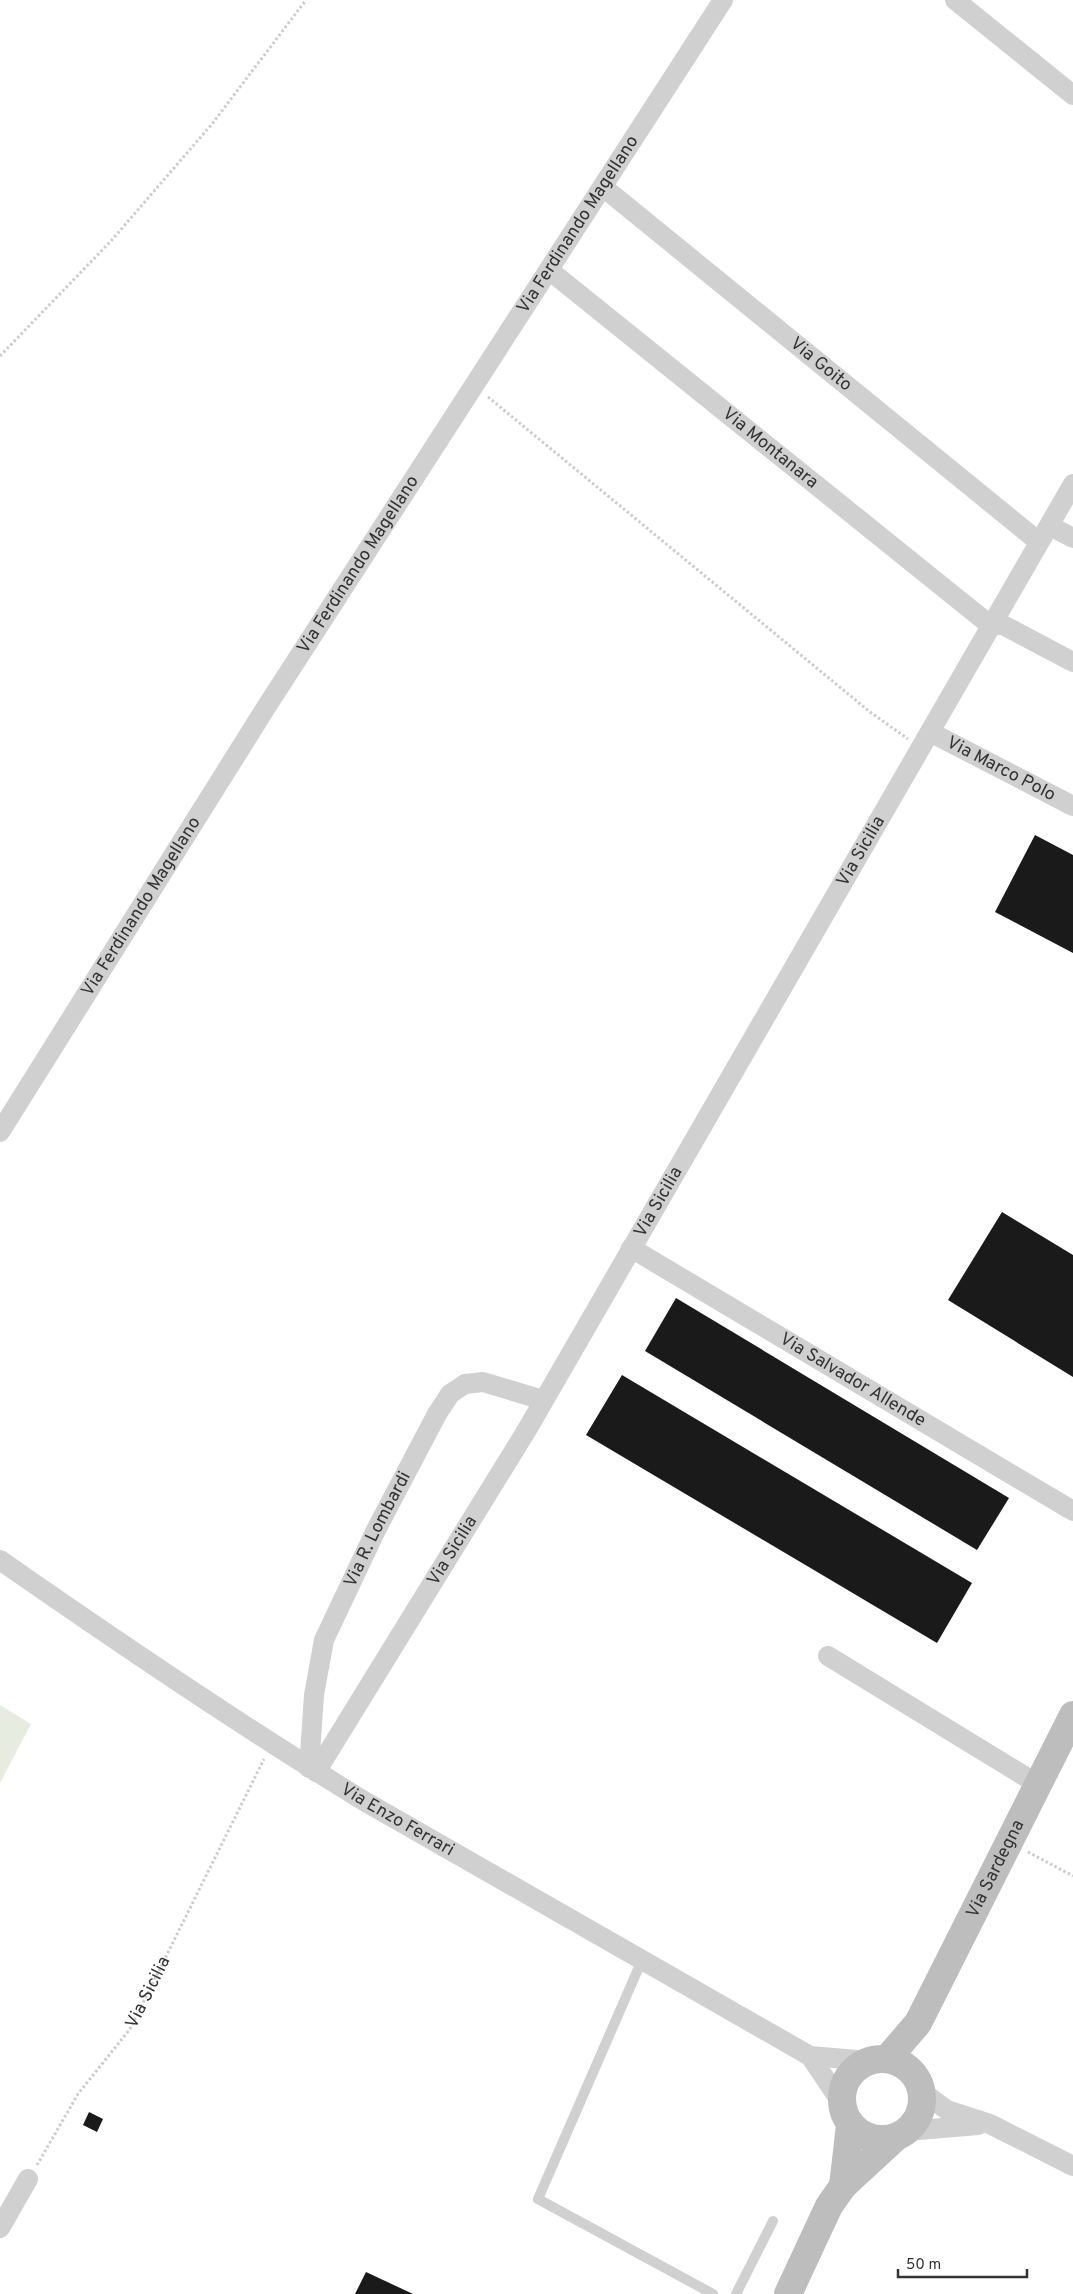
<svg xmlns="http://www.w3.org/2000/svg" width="1073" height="2294" viewBox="0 0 1073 2294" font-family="Overpass,sans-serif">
<rect width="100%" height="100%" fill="#fff"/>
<!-- green -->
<polygon fill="#e6ecdf" points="0,1705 31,1724 0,1783"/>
<!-- building -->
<g fill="#1a1a1a">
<polygon points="1035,835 1073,855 1073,953 995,912"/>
<polygon points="1002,1212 1073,1255 1073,1377 948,1300"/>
<polygon points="676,1298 1009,1498 977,1550 645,1351"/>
<polygon points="622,1375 972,1583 937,1643 586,1435"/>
<polygon points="89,2112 103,2119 97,2132 83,2125"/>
<polygon points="366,2272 413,2294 355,2294"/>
</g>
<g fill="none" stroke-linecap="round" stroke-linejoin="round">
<!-- path -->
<g stroke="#cdcdcd" stroke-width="3" stroke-dasharray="2.5 2.5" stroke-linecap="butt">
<polyline points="0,356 111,241 212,124 306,0"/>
<polyline points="488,397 870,712 908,739"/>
<polyline points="1028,1852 1073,1876"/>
<path id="s1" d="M37 2165 78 2094 130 2029 264 1759"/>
</g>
<!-- lane -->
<g stroke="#d0d0d0" stroke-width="10">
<polyline points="642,1960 538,2199 713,2294"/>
<polyline points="736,2294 773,2221"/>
</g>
<!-- street -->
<g stroke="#d0d0d0" stroke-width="20">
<polyline points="955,0 1073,95"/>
<path id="s2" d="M603 187 1039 542"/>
<path id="s3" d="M549 270 990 625H1003L1073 662"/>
<polyline points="1050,526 1073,538"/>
<path id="s4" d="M930 732 1073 806"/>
<path id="s5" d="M0 1132 265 709 723 0"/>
<path id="s6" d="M631 1248 1073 1511"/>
<path id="s7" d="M0 1560C119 1643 240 1725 364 1801L810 2056 869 2061"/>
<polyline points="828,1656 1039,1785"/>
<path id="s8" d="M309 1768 314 1695 324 1640 376 1530 437 1414 450 1394 465 1384 483 1382 543 1400"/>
<path id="s9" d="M316 1772 528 1428 1073 484"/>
<polyline points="810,2056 843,2105"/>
<polyline points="921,2091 947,2110 990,2124 1073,2166"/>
<polyline points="907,2131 978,2125"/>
<polyline points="0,2228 28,2179"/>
</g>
<!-- secondary -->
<g stroke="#bdbdbd" stroke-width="28">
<path id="s10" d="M887 2059 918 2023 1073 1715"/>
<circle cx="882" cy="2099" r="40"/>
<polyline points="843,2186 850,2125"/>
<polyline points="788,2294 829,2206 843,2186 895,2138"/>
</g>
</g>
<g text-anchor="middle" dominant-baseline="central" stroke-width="5" stroke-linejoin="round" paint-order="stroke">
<!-- street labels -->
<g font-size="18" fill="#333" stroke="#fff">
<text stroke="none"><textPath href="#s5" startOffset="1076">Via Ferdinando Magellano</textPath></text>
<text stroke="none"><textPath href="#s2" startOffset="281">Via Goito</textPath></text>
<text stroke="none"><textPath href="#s3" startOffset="284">Via Montanara</textPath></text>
<text stroke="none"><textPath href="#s5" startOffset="671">Via Ferdinando Magellano</textPath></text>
<text stroke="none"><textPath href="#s4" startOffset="80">Via Marco Polo</textPath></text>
<text stroke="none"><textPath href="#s9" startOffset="1070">Via Sicilia</textPath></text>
<text stroke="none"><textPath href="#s5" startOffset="266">Via Ferdinando Magellano</textPath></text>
<text stroke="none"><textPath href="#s9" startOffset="665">Via Sicilia</textPath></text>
<text stroke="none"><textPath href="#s6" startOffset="258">Via Salvador Allende</textPath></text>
<text stroke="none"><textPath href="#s8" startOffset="252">Via R. Lombardi</textPath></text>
<text stroke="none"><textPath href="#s9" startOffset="260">Via Sicilia</textPath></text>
<text stroke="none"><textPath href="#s7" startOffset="475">Via Enzo Ferrari</textPath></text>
<text stroke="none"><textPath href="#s10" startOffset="220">Via Sardegna</textPath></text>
<text stroke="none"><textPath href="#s1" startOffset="206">Via Sicilia</textPath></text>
</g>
</g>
<!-- scale -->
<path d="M898 2269v8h129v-8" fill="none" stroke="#333333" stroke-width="2.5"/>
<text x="906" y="2269" font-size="15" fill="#333333" stroke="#ffffff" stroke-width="4" paint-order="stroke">50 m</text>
</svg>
